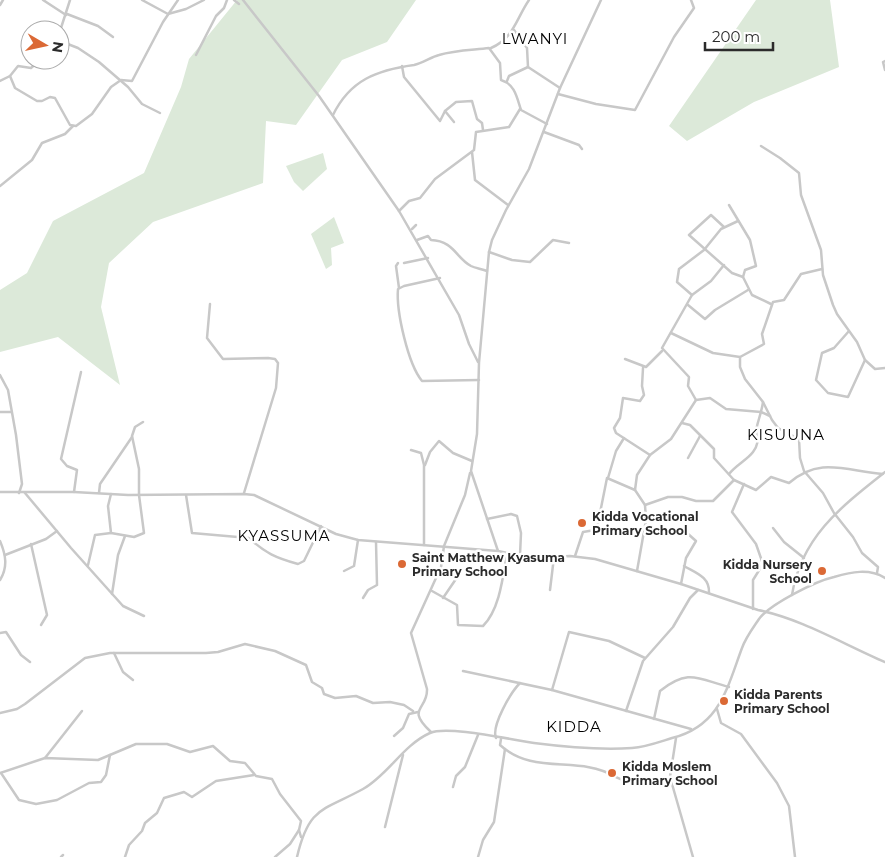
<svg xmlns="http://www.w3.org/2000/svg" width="885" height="857" viewBox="0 0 885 857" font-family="Montserrat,sans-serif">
<rect width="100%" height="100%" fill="#fff"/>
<!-- green -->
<g fill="#dce9d9">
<polygon points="237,0 416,0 387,42 342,60 296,125 266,121 263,183 153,222 109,263 101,307 120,385 58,337 0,352 0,290 27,273 53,221 144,173 181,87 189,59"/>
<polygon points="756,0 830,0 839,67 754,102 687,141 669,126"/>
<polygon points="323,153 327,169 303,191 294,182 286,166"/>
<polygon points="334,217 344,243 331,248 332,265 326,269 311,234"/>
</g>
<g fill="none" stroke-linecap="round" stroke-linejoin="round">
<!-- minor -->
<g stroke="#c8c8c8" stroke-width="2.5">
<polyline points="43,0 66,15"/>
<polyline points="142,0 168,14 186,9 204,0"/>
<polyline points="234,0 239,4"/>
<polyline points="243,0 319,96 399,211 459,315 469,344 478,362"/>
<polyline points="0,5 3,0"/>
<polyline points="67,14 98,26 113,37"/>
<polyline points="514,30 527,48 528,67 560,88"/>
<polyline points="60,31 70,0"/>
<polyline points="60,41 78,48 99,62 128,87 142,104 160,113"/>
<path d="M491 48C514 38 516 19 529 0"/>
<polyline points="196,55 216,16 224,8 227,0"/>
<polyline points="885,61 883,62 885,70"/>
<polyline points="402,66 404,77 440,121 445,111 454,122"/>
<polyline points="10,76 15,88 37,101 42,101 50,97 55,98 70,125 76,126 92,114 111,87 121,80 132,81 163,22 178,0"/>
<polyline points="0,81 10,76 18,66 31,68 40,60"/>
<polyline points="507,81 509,76 528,67"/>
<polyline points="558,94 596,104 635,110 674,37 694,8 691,0"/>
<polyline points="445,111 456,102 472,101 477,119 482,123 483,130"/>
<path d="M333 115C350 80 377 70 414 65 423 63 431 57 439 55 455 50 473 50 489 48L500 63 501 80C515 84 517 98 521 110L547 124"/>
<polyline points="544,132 579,145 582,149"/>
<polyline points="761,146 780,158 799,173 801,195 821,250 823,275 833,305 837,314 857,342 865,360 848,397 828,393 816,380 822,353 834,348 849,331"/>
<polyline points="472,152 475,180 508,205"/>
<polyline points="0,186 32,160 42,143 65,134 73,126"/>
<polyline points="729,205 750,240 756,266 745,270 743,277"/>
<polyline points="399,211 409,201 420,198 435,179 474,150 476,132 509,127 520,109"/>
<polyline points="724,227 711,215 689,235 732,273 743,277 752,295 771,304"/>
<polyline points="412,229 416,225"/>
<path d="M417 240 428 236 431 240C454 241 456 258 471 266 475 268 482 269 487 271"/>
<polyline points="489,252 512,260 530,262 553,240 569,243"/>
<polyline points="398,263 396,266 399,288"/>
<polyline points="404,263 428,258"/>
<path d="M440 278 404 286 398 289C396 311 408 364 422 381L479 380"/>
<polyline points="692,295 677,282 679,269 704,250 721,229 738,221"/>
<polyline points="210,304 207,338 223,359 268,358 275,359 278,363 276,388 244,493"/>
<polyline points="688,305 705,319 715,310 748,290"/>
<polyline points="671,333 713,353 740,357 740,367 745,379 763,402 772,420 778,428 799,439 800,458 804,471 823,493 834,513 853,537 862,553 878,567 877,573"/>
<polyline points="740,357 764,344 762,334 773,302 784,300 801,274 822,269"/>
<polyline points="625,359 646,367 662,351"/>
<polyline points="865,360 875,369 885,368"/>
<polyline points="643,368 642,386 644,395 640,401 623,398 620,418 614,428 616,433 650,455"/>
<polyline points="0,375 8,390 16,435 22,484 19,493"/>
<polyline points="696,400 688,386 689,377 662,348 692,295 711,281 724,265"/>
<polyline points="0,412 11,412"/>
<path d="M682 423 690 425 714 449V458L734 480 756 490 771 477 789 483C820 456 846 471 883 474"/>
<polyline points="411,450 421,453 424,465 424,545"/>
<polyline points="688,458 700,436"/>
<polyline points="425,465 430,452 439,441 453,453 472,461"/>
<path d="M729 474C736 465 747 460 753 452 762 440 754 436 757 426 759 418 762 410 763 402"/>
<polyline points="608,478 616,451 624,438"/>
<polyline points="744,484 732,512 756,544 763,564 753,580 753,609"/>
<path d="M0 492H74L128 495 244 494 254 495 336 534 358 540 498 551 532 558 570 556 595 559 681 584 758 610C802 619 843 644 885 662"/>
<polyline points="74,492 77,470 67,466 61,459 81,372"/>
<polyline points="25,493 71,548 123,606 144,616"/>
<polyline points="99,493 100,484 132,437"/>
<polyline points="111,494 108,506 111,533 134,537 144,533 139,495 139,469 132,436 135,427 143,422"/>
<path d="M186 495 192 533 249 538C265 553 276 558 298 564L304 561 321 526"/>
<polyline points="645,505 668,497 682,497 696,501 713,501 734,480"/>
<polyline points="487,519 511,514 517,516 521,533 520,555"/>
<polyline points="773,528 784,542 804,558"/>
<path d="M0 541C6 555 8 567 0 580"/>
<polyline points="31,544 47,615 41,625"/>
<polyline points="498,551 471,471 477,434 479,363 489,252 492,240 506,210 529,169 560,88 601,0"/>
<polyline points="5,555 46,539 57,531"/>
<polyline points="575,556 583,532 595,530 597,528 607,478 635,490"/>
<polyline points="88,565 95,535 111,533"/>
<path d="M684 566C696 573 710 577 709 593"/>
<polyline points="344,571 354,566 358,540"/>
<polyline points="637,571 646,520 645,505 635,490 637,475 650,455 671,439 696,400 710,398 726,409 761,412 770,416"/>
<polyline points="681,584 686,558 696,541 687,533"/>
<polyline points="550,590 554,557"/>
<path d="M432 591 457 605 458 625 483 626C500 609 503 576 507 553"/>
<polyline points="112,594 118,555 125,536"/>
<path d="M792 595C801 537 842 506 885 472"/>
<polyline points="363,598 368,590 377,585 376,542"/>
<polyline points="443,598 458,576"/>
<polyline points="0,633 6,632 21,655 30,662"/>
<polyline points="114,653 123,672 133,680"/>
<polyline points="463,671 552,690 691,729"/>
<polyline points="552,690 569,632 609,641 645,658"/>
<polyline points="717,709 721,723 741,734 777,783 789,806 795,857"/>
<polyline points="626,711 643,661 673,627 690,598 698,590"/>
<polyline points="0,713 17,709 25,704 85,658 110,653 206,653 218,652 245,644 275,651 306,665 312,682 322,688 324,694 335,698 356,696 373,703 390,702 404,705 413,711"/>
<path d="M654 719 660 691C689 668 698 679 729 687"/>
<path d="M431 732C405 708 428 710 427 689L411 633 441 567 444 546 465 495 470 473"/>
<polyline points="394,736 403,728 409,714 418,712"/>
<path d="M496 738C491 726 511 692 520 683"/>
<polyline points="676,738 670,777 693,857"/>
<path d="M501 739 500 745C534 776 578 755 614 776 619 779 624 780 627 783"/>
<polyline points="45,758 82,711"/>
<polyline points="0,773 45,758 98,760 136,744 167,744 190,752 213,746 230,761 245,763 256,776 272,779 280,794 301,821 299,830 301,837"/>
<polyline points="1,773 19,800 36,804 57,800 89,783 101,782 106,775 110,755"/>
<polyline points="453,787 456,776 465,767 478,735"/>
<polyline points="385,827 403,755"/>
<polyline points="61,857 63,855"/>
<polyline points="125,857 129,845 142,831 145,823 157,813 164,798 184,792 192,797 216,781 254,775"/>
<polyline points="275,857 290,844 299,830"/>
<path d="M297 857C309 806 323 811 363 789 388 775 403 745 430 733 447 725 512 740 534 743 565 747 601 750 632 748 646 747 659 742 672 738 720 726 727 688 742 648 746 637 753 628 759 619 770 604 816 581 834 577 851 572 869 568 885 578"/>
<polyline points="478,857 483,840 494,822 505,749"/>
</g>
</g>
<!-- markers -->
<g fill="#db6935" stroke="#fff" stroke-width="2">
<circle cx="582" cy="523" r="5"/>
<circle cx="402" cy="564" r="5"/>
<circle cx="822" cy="571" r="5"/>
<circle cx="724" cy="701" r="5"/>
<circle cx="612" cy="773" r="5"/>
</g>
<g text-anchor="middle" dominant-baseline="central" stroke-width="5" stroke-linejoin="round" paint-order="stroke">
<!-- poi labels -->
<g font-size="12" font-weight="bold" fill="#2b2b2b" stroke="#fff" text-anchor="start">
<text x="592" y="516">Kidda Vocational<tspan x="592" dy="14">Primary School</tspan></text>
<text x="412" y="557">Saint Matthew Kyasuma<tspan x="412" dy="14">Primary School</tspan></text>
<text x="812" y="564" text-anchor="end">Kidda Nursery<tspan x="812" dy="14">School</tspan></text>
<text x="734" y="694">Kidda Parents<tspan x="734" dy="14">Primary School</tspan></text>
<text x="622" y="766">Kidda Moslem<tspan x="622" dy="14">Primary School</tspan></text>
</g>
<!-- quarter labels -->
<g font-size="15" letter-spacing="1" fill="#000" stroke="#fff">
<text x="535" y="38">LWANYI</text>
<text x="786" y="434">KISUUNA</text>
<text x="284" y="535">KYASSUMA</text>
<text x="574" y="726">KIDDA</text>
</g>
</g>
<!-- north arrow -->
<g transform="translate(45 45) rotate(99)"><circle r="24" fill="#ffffff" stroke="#aaaaaa"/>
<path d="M0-4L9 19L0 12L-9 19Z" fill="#db6935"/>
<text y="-8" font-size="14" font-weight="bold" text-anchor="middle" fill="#2b2b2b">N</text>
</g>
<!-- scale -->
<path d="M705 42v8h68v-8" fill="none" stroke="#2b2b2b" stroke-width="2.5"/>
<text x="712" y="42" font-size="15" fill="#2b2b2b" stroke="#ffffff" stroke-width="4" paint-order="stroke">200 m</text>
</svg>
